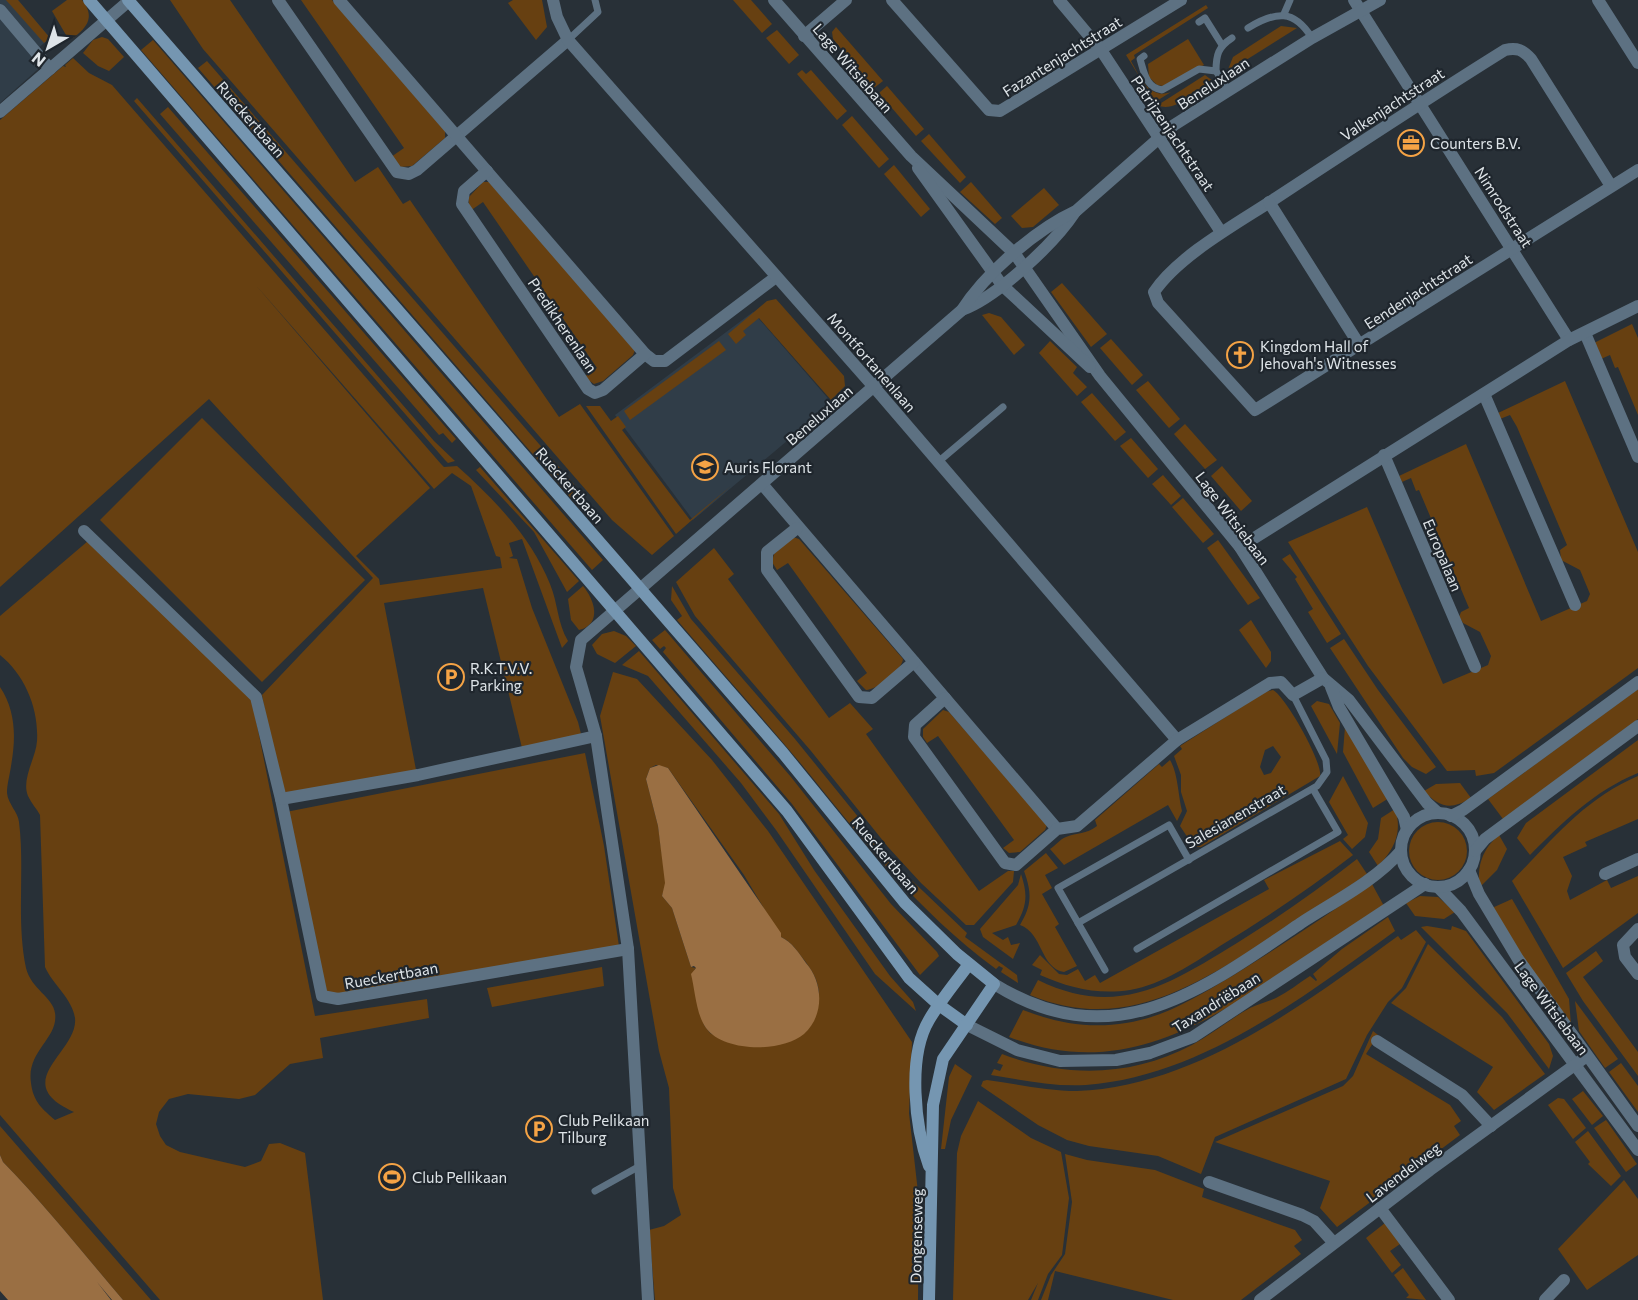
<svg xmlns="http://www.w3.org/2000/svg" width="1638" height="1300" viewBox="0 0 1638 1300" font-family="Commissioner,sans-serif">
<rect width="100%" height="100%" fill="#283037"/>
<!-- built -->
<g fill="#303d48">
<polygon points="0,0 18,0 50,38 36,50 46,62 0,103"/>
<polygon points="753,312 832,403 693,520 615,415"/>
</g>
<!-- green -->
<g fill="#674011" fill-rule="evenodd">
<polygon points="6,0 18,0 50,38 44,43"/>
<path d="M67 0H82C95 16 88 27 73 38L66 35 52 11Z"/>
<polygon points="170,0 230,0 355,182 378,167 403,204 410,200 559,417 580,404 674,536 652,555 612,520 203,49"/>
<polygon points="301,0 332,0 445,131 445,138 412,166 400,167 391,157 404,148"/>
<polygon points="513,0 542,0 547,27 536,40 508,3"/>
<polygon points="733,0 751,0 772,24 762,33"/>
<path d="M1206 5 1208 8 1134 55 1135 58 1131 61C1140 77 1149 100 1171 92L1155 102 1126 55Z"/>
<polygon points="1281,26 1297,28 1227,72 1233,57"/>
<polygon points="836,27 883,81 874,88 833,39 832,32"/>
<polygon points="777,30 799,55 789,64 766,38"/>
<polygon points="102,37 108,39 124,57 109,71 98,66 83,53 93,40"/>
<polygon points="1188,39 1204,65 1163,86 1157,85 1149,77 1148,64"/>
<polygon points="153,40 603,560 592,570 141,50"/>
<path d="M73 58 89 73 112 85 441 464 444 467 457 466C495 500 531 537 550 584 558 603 557 622 568 641L562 648 522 539 509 543 513 556 509 558 517 559 532 608 578 722 582 738 523 752 483 588 384 603 417 775 282 799 262 695 373 578 209 399 0 587V120L63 66 66 67 65 65ZM254 283 434 489 452 473 471 486 496 556 500 557 502 568 380 585 379 579 356 556 430 488Z"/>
<polygon points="207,61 585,497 577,505 198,68"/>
<polygon points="802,70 806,74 811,70 847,111 837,120 797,74"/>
<path d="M1205 75 1213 81C1200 90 1172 114 1158 105Z"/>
<polygon points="887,86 924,129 916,136 879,93"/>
<polygon points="137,98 434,441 455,461 448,463 445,460 134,101"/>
<polygon points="168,107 456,439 452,443 443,433 439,435 160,114"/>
<polygon points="852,116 889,159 879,168 842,125"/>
<polygon points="929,134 966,177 960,183 921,141"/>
<polygon points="894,165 930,209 921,217 884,174"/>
<polygon points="483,182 489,182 635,350 633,355 603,381 594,384 584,377 597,368 483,202 470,211 468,198"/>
<polygon points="971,182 1002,218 995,224 960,192"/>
<polygon points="1044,188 1059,205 1033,227 1022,228 1011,216"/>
<polygon points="1062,283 1107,334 1091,347 1051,292"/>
<polygon points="776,299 844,376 845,386 831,400 759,318 743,331 746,335 736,344 728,334 767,301"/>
<polygon points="989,313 1001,317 1025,345 1014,355 982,315"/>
<polygon points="1632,324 1638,338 1638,415 1618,367 1615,368 1610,355 1601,359 1594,343"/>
<polygon points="1111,339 1143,375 1132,385 1100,348"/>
<polygon points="719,341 726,350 630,420 624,411"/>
<polygon points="1050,341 1077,367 1073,373 1087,387 1077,396 1039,353"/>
<polygon points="1148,381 1180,419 1169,428 1136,390"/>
<polygon points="1565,381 1638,552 1638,668 1494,773 1476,776 1475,770 1447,771 1368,666 1288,542 1367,507 1443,684 1488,665 1491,656 1480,632 1463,623 1459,617 1461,612 1469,608 1419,490 1416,491 1411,478 1402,482 1399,476 1466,444 1541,621 1587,601 1590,594 1580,570 1561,560 1560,550 1567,545 1517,427 1510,415 1500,419 1498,413"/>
<polygon points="1092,393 1126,432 1115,441 1081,402"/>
<polygon points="586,406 600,406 611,421 618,416 626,427 622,430 690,520 731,486 676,534"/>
<polygon points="202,418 365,580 262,682 100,520"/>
<polygon points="1185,424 1217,460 1205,469 1174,434"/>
<polygon points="1131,438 1158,469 1148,478 1120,446"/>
<polygon points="1222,466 1252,501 1241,511 1211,476"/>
<polygon points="480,467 579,581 567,592 534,532 476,470"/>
<polygon points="1163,475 1181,496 1171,505 1152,484"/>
<polygon points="1183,498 1214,534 1203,543 1172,507"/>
<path d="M793 537 799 539 903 659C902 670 877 690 866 690L857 681 867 673 788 563 777 570 772 562 774 554Z"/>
<polygon points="1218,540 1260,598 1248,605 1207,548"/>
<path d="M88 541 252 700 315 1016 427 999 429 1018 320 1038 323 1058 290 1064 255 1095 239 1099 188 1094 169 1099 159 1112 156 1124 160 1136 166 1145 180 1152 245 1167 261 1161 269 1144 280 1143 305 1153 323 1300H160L0 1115V687C16 711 16 738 11 766 10 774 7 784 7 793 8 804 18 812 19 822 25 870 16 920 26 968 31 989 53 997 55 1013 59 1038 26 1051 31 1083 33 1101 42 1109 55 1120L74 1112C7 1082 79 1052 75 1018 72 998 53 985 45 967L40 815C37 809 31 803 28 796 21 779 36 758 37 741 39 709 25 675 0 655V616Z"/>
<polygon points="714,548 734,574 728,579 829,718 850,703 873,729 866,734 979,891 1008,871 1014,871 1013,882 974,925 966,925 921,883 888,847 811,751 695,616 676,582"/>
<polygon points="1290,554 1341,634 1327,643 1308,612 1313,609 1295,579 1297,577 1282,559"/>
<path d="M583 586C594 599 603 624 579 630L571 620 568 599Z"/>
<path d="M672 586 691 619 795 739 902 871 967 933 965 937 1017 975 1018 983 1001 972 1003 968 999 966 996 969C915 909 865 842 802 765 761 716 719 669 677 620L682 616 671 600Z"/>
<polygon points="1251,620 1271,652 1271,661 1266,668 1239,630"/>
<polygon points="665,630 791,777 891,904 937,952 939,956 920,975 792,804 663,652 666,648 664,646 660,649 652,640"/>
<polygon points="614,631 626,636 636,646 615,663 597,654 592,645 602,634"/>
<polygon points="1344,639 1378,690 1436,767 1426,774 1412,767 1403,758 1330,648"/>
<polygon points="639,651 779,814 814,870 890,976 913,1002 916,1011 875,974 776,830 741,783 648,676 622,665"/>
<path d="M613 672 637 679 712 760 768 831 912 1042 909 1113 919 1201 918 1300H655L649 1230 664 1226 681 1215 673 1188 669 1088 659 1051 600 716ZM656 765 668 768 744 875 781 937C790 941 795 948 801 956 822 982 825 997 808 1028L727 1042 710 1033 704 1025 694 970 696 968 691 967 672 908 662 896 666 883 658 826 646 779 650 768Z"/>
<polygon points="1638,689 1638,719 1503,819 1488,799"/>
<path d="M1273 690C1286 697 1323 763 1320 776L1201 847H1194L1180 826 1187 811 1181 792V775L1174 756 1182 749 1180 746 1265 692ZM1273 746 1281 757 1271 773 1264 775 1260 767 1265 750Z"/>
<polygon points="1317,701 1329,704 1340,723 1337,754 1311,706"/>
<polygon points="943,710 949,712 1047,825 1045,830 1020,852 1009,853 1003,848 1014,840 938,736 927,743 923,737 923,729"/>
<polygon points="1345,727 1389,798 1373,808 1343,752"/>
<path d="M1638 740V773C1594 791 1563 822 1530 855L1517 838 1526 823Z"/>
<polygon points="585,753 604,846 620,953 326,1003 286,812"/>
<path d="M1170 760C1178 773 1178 795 1182 811L1177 821 1168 805 1064 865 1050 849C1055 846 1060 839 1066 837 1077 832 1086 835 1097 826L1095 820 1159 764 1162 767Z"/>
<polygon points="1343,776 1368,823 1365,837 1352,849 1343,839 1348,835 1329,802"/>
<path d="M1638 776V819L1585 842 1587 846 1563 857 1572 876 1567 891 1570 900 1607 880 1611 888 1638 876V913L1563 968 1512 881C1551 841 1585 798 1638 776Z"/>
<path d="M1460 783 1471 798C1451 810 1440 808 1424 791L1436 784Z"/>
<path d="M1395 809C1403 832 1394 850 1378 866L1369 852 1378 839 1381 818Z"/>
<circle cx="1438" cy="851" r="29"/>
<path d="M1499 835 1507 849 1497 870 1480 887C1476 867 1483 848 1499 835Z"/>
<path d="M1340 841 1353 855C1310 888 1266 918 1220 946 1192 964 1163 984 1130 990 1098 995 1069 988 1040 975L1042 970 1032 965 1040 955 1059 974 1067 975 1078 969 1085 981 1095 975 1100 983 1269 889 1264 880Z"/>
<path d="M1046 853 1058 868 1045 875 1052 888 1042 894 1059 924 1055 927 1077 966 1064 972C1040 968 1043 933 1020 925 1032 905 1032 893 1024 871Z"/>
<path d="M1357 859 1367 874C1331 899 1294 924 1257 947 1184 992 1117 1031 1030 995L1038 980C1117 1019 1170 984 1237 943 1279 917 1319 889 1357 859Z"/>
<path d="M1021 874C1028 895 1027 906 1016 925L992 933 1003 940 1008 937 1011 945 1020 943 1013 959 983 937 980 929 1018 885Z"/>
<path d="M1372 884 1384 906C1350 928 1315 951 1281 974 1196 1030 1114 1078 1009 1037L1023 1010C1056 1023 1090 1029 1126 1023 1166 1017 1200 995 1234 975 1281 946 1327 915 1372 884Z"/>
<polygon points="1420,896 1438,897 1455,912 1444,919 1415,916 1406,903"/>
<polygon points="1512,899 1569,999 1571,1025 1534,975 1492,908"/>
<path d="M1388 917 1395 931C1305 996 1200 1077 1086 1085 1054 1087 1022 1080 991 1075L994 1069 1000 1071 1003 1065 997 1063 1002 1054C1065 1078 1132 1077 1192 1045 1212 1034 1230 1019 1250 1008 1258 1004 1267 1002 1276 998 1288 992 1299 983 1310 976L1316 981 1317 980 1313 974 1342 949Z"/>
<polygon points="1427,926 1451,930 1452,926 1466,931 1549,1044 1553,1056 1549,1069 1507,1013 1421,927"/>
<path d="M1416 930 1426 942 1402 988 1388 1002 1367 1035 1346 1079 1215 1137 1201 1174 1158 1156 1089 1146 1067 1140 1038 1125 981 1086 983 1081 987 1080C1017 1084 1047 1091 1077 1091 1195 1087 1306 1003 1398 936L1401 940Z"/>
<polygon points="1428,944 1502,1017 1545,1074 1494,1110 1477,1092 1493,1067 1391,1003 1406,988"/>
<polygon points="1596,951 1603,961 1583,977 1638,1052 1638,1076 1583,1001 1566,973"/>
<polygon points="602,967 604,986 492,1007 487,988"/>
<polygon points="1575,1001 1618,1059 1605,1068 1579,1031"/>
<polygon points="1373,1031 1378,1035 1366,1054 1450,1105 1461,1121 1454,1126 1460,1135 1337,1227 1320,1208 1330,1181 1215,1142 1343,1086 1353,1076"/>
<polygon points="1621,1063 1638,1086 1638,1112 1609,1072"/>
<polygon points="955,1064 972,1076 951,1120 945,1149 941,1149 949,1077"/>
<polygon points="1583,1091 1603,1116 1592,1125 1572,1099"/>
<polygon points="1558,1098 1564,1099 1586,1128 1573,1139 1548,1105"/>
<polygon points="978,1101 1031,1138 1061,1152 1069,1198 1062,1255 1048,1274 1038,1300 1031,1300 1038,1283 1028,1300 953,1300 957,1153 961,1136"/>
<polygon points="1606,1120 1637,1164 1626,1172 1594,1128"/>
<path d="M0 1126 151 1300H123C83 1253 46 1206 3 1162L0 1155Z"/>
<polygon points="1588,1131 1621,1176 1611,1186 1588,1164 1590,1162 1575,1142"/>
<polygon points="1065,1154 1087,1160 1155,1170 1204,1189 1202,1197 1295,1230 1302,1240 1294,1246 1301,1254 1241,1300 1173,1300 1055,1271 1048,1300 1041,1300 1051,1275 1065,1254 1072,1202"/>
<polygon points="1624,1180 1638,1199 1638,1255 1587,1290 1558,1249"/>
<polygon points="1385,1223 1400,1244 1390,1251 1401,1265 1392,1273 1366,1238"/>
<polygon points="1403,1268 1426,1300 1406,1298 1409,1295 1394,1275"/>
</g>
<!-- water -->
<g fill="#9a6f43">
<path d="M659 765 668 768 781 933V937C792 942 799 953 806 963 823 982 825 1015 804 1034 782 1053 723 1052 706 1028 696 1014 695 990 691 974L696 968 694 966 691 967 672 908 662 896 665 883 658 826 646 779 650 768Z"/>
<path d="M0 1155 3 1162C46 1206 83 1253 123 1300H112L97 1282 111 1300H8L0 1291Z"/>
</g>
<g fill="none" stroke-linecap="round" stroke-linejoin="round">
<!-- service -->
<g stroke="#5d7182" stroke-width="7">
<polyline points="1284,14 1290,0"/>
<polyline points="1199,22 1205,18 1222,45"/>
<path d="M1248 28C1276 11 1294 9 1312 38"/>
<polyline points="568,40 598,12 595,0"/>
<path d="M1144 56 1140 59C1144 72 1146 88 1162 90L1199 69 1216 71C1216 55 1218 47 1232 38"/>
<polyline points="1216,71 1228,90"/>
<polyline points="938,462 1003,407"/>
<polyline points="1078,923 1317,786 1327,772 1326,760 1293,695"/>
<polyline points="1137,949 1338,832 1313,789"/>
<polyline points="1105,970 1058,888 1169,825 1189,860"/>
<polyline points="595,1191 638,1167"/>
</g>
<!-- minor -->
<g stroke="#5d7182" stroke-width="12">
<polyline points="278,0 397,172 409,174 417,170 568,40"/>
<polyline points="339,0 645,354 654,361 665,361 776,277"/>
<polyline points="553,0 557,17 568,40 874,387 1177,740"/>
<polyline points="774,0 911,156 1015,254 1100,376 1240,547 1323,678 1349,700 1427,803 1438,813"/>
<polyline points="892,0 989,110 1000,111 1181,0"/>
<polyline points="1059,0 1101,50 1221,232"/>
<polyline points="1354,0 1569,340"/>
<polyline points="1598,0 1638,63"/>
<polyline points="0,10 50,69"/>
<polyline points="804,36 846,0"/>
<polyline points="0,112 130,0"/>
<polyline points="918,168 1002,285 1090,367"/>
<polyline points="487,171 464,191 462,204 588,389 595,393 603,390 645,354"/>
<path d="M1611 186 1531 59C1523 50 1517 47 1505 50 1428 98 1352 148 1276 198 1238 223 1179 255 1154 292L1158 303 1255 410 1638 170"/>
<polyline points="1269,202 1360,346"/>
<path d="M962 310C997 297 1054 244 1075 212"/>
<polyline points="1585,333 1638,457"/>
<polyline points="1484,394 1575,605"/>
<polyline points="1384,455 1475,667"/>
<polyline points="762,484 1057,829"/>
<polyline points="797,528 767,552 767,570 859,697 872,698 914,662"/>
<polyline points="84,531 256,697 281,799 322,996 338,999 628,949"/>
<polyline points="1240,547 1569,340 1638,306"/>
<polyline points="1331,687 1339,707 1404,817 1407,830"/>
<polyline points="945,698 915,725 914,737 1005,863 1016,865 1057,829 1077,826 1177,740 1270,683 1281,682 1293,695 1323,678"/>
<polyline points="281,799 418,775 596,736"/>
<polyline points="1469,870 1479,894 1518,959 1638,1126"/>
<polyline points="1605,874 1638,859"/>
<polyline points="1438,887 1461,911 1638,1150"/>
<polyline points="1638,929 1623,945 1625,957 1638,974"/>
<polyline points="1377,1041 1462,1095 1491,1126"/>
<polyline points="1209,1182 1302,1215 1314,1221 1333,1242"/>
<polyline points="1380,1208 1449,1300"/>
<path d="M648 1300 628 949 596 736 576 667 581 640 962 310C986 273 1035 230 1076 211L1174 125 1312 38 1380 0"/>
<polyline points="1260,1300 1430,1170 1587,1056"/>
<polyline points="1545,1300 1564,1280"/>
</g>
<!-- tertiary -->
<g stroke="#5d7182" stroke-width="12">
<circle cx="1438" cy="850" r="37"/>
<polyline points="1451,816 1463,810 1638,682"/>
<polyline points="1475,851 1485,839 1638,726"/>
<path d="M994 984C1113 1058 1201 991 1301 923 1335 901 1375 881 1401 851"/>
<polyline points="967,1025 1017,1050 1060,1061 1116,1060 1150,1053 1193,1037 1425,884"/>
</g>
<!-- secondary -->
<g stroke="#7596b1" stroke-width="12">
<polyline points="89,0 787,811 909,978 939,1005 967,1025"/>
<polyline points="128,0 783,753 905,903 957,954 994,984 943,1059 933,1105 929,1300"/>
<path d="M929 1166C915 1128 907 1057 929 1020 940 1001 956 982 969 964"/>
</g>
</g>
<!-- icons -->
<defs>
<symbol id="office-ring" viewBox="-11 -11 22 22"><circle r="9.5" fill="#1f262d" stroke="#f5a345" stroke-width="1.5"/><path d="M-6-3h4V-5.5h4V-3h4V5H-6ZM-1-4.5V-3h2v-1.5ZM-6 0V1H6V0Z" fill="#f5a345"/></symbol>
<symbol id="church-ring" viewBox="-11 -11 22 22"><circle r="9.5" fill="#1f262d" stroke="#f5a345" stroke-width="1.5"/><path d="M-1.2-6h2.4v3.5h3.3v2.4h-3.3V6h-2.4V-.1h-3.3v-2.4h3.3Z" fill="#f5a345"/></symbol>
<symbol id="school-ring" viewBox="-11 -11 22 22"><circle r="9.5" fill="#1f262d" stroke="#f5a345" stroke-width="1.5"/><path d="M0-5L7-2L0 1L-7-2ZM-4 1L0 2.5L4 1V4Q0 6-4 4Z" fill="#f5a345"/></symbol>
<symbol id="parking-ring" viewBox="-11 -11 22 22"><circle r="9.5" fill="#1f262d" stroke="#f5a345" stroke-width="1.5"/><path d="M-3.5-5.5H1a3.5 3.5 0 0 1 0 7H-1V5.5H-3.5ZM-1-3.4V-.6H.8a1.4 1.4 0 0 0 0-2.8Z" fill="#f5a345"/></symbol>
<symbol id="stadium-ring" viewBox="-11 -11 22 22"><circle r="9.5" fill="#1f262d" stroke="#f5a345" stroke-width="1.5"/><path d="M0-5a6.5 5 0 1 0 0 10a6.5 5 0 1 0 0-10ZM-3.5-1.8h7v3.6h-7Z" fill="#f5a345"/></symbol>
</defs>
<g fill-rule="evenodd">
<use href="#office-ring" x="1396" y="128" width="30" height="30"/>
<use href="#church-ring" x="1225" y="340" width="30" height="30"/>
<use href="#school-ring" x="690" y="452" width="30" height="30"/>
<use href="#parking-ring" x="436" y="662" width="30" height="30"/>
<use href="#parking-ring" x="524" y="1114" width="30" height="30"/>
<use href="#stadium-ring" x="377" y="1162" width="30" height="30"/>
</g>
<g text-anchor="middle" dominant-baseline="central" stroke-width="4.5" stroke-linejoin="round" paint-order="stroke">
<!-- street labels -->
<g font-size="15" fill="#dee4e8" stroke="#1f262d">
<text transform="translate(1062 56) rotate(-32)">Fazantenjachtstraat</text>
<text transform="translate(853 68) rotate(49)">Lage Witsiebaan</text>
<text transform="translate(1213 83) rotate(-33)">Beneluxlaan</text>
<text transform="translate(1392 104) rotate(-33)">Valkenjachtstraat</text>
<text transform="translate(251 119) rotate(49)">Rueckertbaan</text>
<text transform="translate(1173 133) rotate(56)">Patrijzenjachtstraat</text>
<text transform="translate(1504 207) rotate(57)">Nimrodstraat</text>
<text transform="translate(1418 291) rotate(-33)">Eendenjachtstraat</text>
<text transform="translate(563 325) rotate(56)">Predikherenlaan</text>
<text transform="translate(872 362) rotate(49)">Montfortanenlaan</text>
<text transform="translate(819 415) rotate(-41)">Beneluxlaan</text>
<text transform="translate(570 485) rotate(49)">Rueckertbaan</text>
<text transform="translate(1233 518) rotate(53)">Lage Witsiebaan</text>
<text transform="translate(1443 555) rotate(67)">Europalaan</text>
<text transform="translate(1235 816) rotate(-30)">Salesianenstraat</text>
<text transform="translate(886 855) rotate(50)">Rueckertbaan</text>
<text transform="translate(391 975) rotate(-10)">Rueckertbaan</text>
<text transform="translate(1216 1002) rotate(-32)">Taxandriëbaan</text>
<text transform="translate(1552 1008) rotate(53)">Lage Witsiebaan</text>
<text transform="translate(1403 1172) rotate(-37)">Lavendelweg</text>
<text transform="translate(916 1236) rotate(-89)">Dongenseweg</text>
</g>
<!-- poi labels -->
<g font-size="15" fill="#dee4e8" stroke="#1f262d" text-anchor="start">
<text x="1430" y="143">Counters B.V.</text>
<text x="1260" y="346">Kingdom Hall of<tspan x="1260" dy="17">Jehovah's Witnesses</tspan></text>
<text x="724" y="467">Auris Florant</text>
<text x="470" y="668">R.K.T.V.V.<tspan x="470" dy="17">Parking</tspan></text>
<text x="558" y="1120">Club Pelikaan<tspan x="558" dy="17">Tilburg</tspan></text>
<text x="412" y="1177">Club Pellikaan</text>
</g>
</g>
<!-- north arrow -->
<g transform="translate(48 48) rotate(219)" stroke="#1f262d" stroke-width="4.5" paint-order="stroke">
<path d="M0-4.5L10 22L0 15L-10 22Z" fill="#dee4e8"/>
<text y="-9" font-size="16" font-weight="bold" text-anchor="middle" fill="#dee4e8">N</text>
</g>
</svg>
